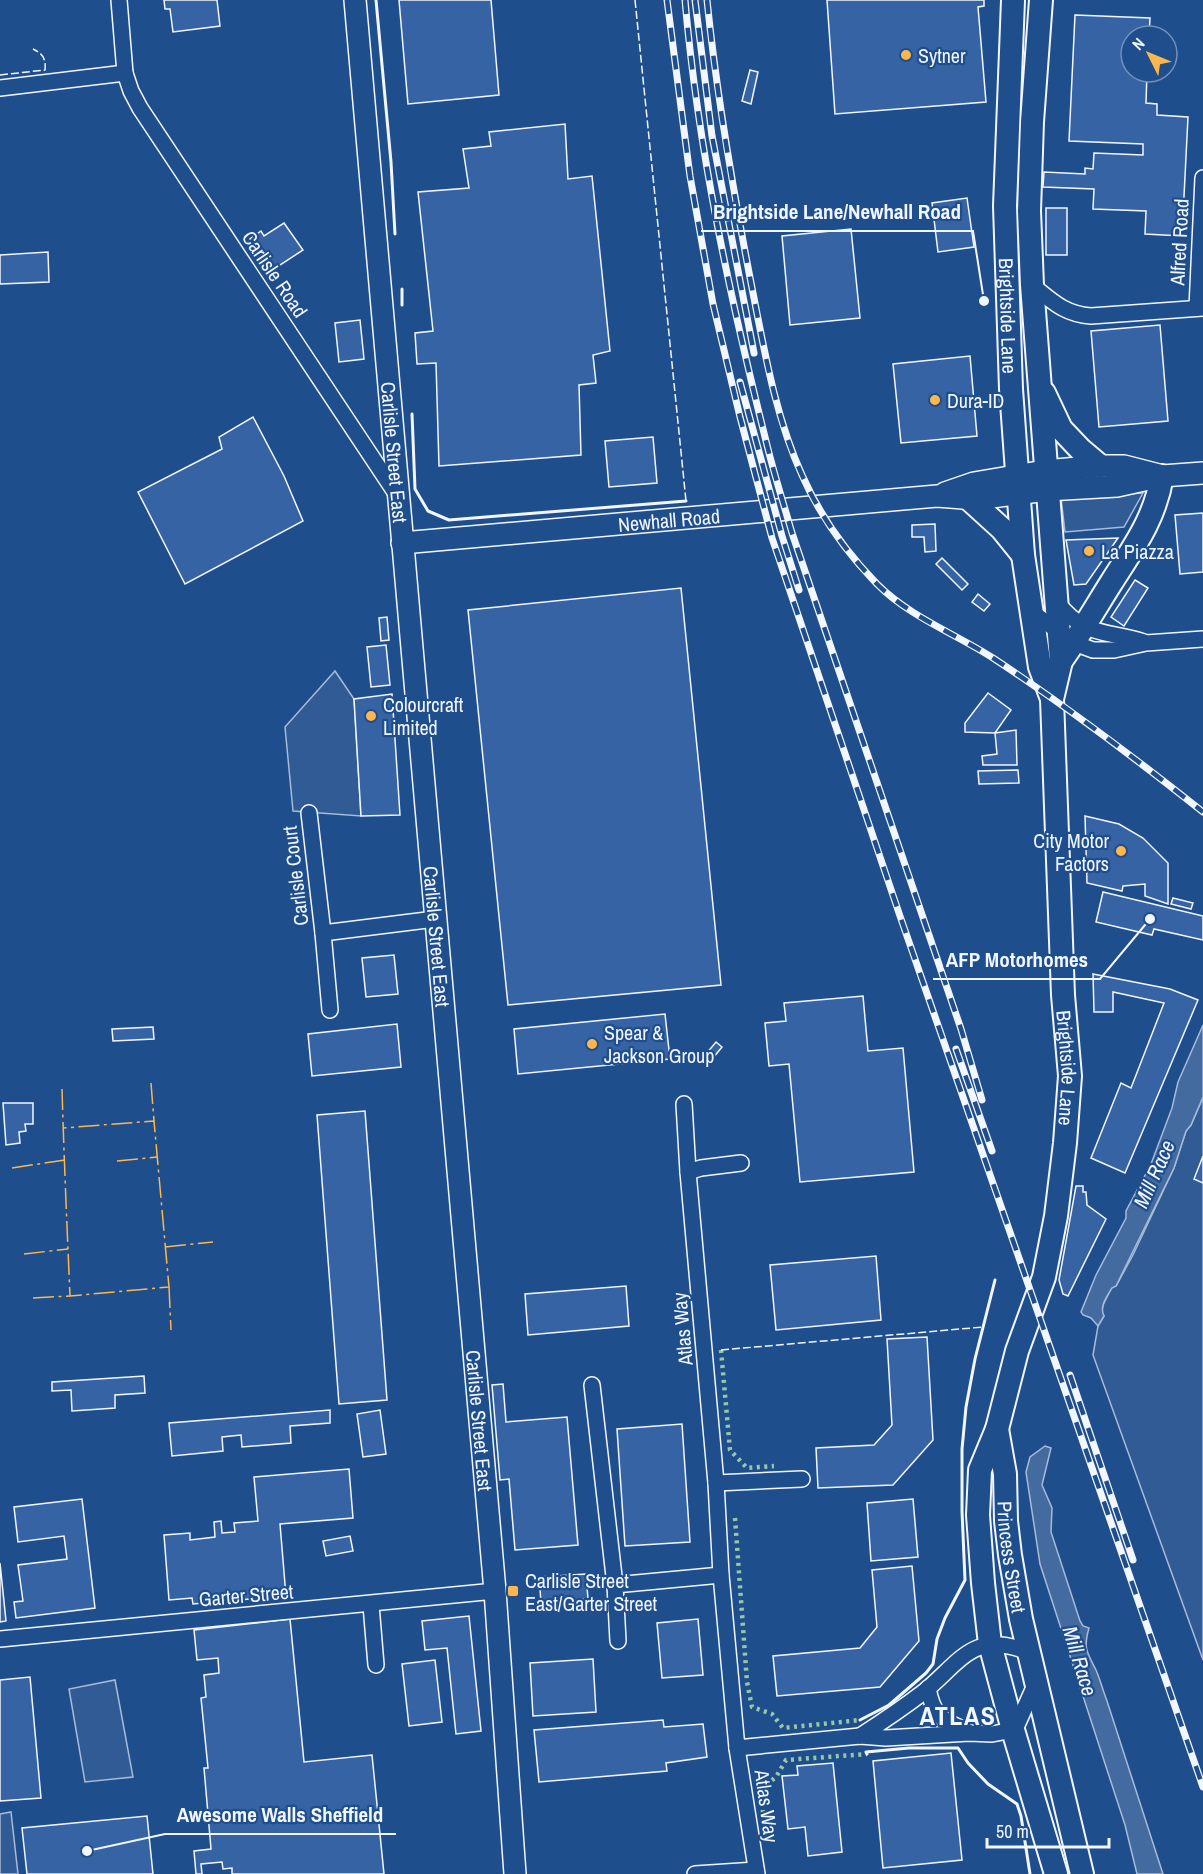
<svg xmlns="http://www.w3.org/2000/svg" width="1203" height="1874" viewBox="0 0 1203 1874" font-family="'Archivo Narrow',sans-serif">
<rect width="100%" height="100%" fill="#1f4e8c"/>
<!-- built -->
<g fill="#305b95" stroke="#a8bbd7" stroke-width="1.5">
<polygon points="1143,493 1124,527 1065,532 1061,498"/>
<polygon points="335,671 354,699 361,816 293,811 285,727"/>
<polygon points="1203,1097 1203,1660 1093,1355 1098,1326 1104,1316 1102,1312 1103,1305 1112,1287 1116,1286 1133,1255 1174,1168 1186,1131 1191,1125"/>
<polygon points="115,1680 133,1777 85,1782 69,1689"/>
<polygon points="11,1812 18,1874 0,1874 0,1814"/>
</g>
<!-- water -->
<g fill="#446ba0" stroke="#a8bbd7" stroke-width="1.5">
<path d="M1203 1025V1097L1191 1125 1186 1131 1174 1168 1116 1286 1112 1288C1107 1296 1099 1307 1104 1316L1098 1326 1091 1318 1083 1315 1081 1312 1096 1275 1126 1218V1211L1151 1164 1172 1108 1178 1082Z"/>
<path d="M1045 1446 1051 1448 1042 1485 1052 1508 1051 1532 1080 1621 1083 1626 1089 1628C1083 1649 1087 1652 1096 1670 1100 1679 1103 1691 1107 1701L1163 1874H1137L1125 1825 1040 1564 1026 1472 1030 1457Z"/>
</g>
<!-- building -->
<g fill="#3563a3" stroke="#f2f6ff" stroke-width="1.5">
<polygon points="164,0 217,0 220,26 173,32 170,9 165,9"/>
<polygon points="399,0 491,0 499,95 408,104"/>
<polygon points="827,0 984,0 984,6 978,7 986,102 835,114"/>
<polygon points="1075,15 1150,18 1149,36 1131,36 1131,72 1147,72 1146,103 1157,104 1157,115 1188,117 1182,236 1145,234 1146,211 1093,209 1094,189 1043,187 1044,172 1085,174 1085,168 1093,169 1094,153 1143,155 1143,144 1069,141"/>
<polygon points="750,70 758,72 751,104 742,101"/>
<polygon points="565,124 568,179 592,176 610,351 593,355 596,383 579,385 581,455 439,466 436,363 417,364 415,333 433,331 418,192 469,188 463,149 491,146 489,132"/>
<polygon points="967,198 974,247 938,252 932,203"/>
<rect x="1046" y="208" width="21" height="47"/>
<polygon points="284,223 303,250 271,271 250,239 261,231 264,236"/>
<polygon points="851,229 860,318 790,325 782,236"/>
<polygon points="48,252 49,282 0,284 0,255"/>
<polygon points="360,320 364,359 339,362 335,323"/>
<polygon points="1160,325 1168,421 1099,427 1091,331"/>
<polygon points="970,356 977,436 901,443 893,364"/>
<polygon points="253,417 284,476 303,521 185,584 138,492 222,449 219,437"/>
<polygon points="653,437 657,483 609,487 605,441"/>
<polygon points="1203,513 1203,572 1180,574 1175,515"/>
<polygon points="935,524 936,551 925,552 924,537 912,537 912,525"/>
<polygon points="1118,538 1086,584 1074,585 1066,540"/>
<polygon points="942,558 968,584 962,590 936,564"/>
<polygon points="1135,580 1148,588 1124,626 1111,617"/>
<polygon points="681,588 721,985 508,1005 468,610"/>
<polygon points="978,594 990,604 984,611 972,602"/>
<polygon points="387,617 389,640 381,641 379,618"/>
<polygon points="386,645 390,685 371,687 367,647"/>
<polygon points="988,693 1011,710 995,733 965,732 965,723"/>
<polygon points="392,694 400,815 361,816 354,699"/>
<polygon points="1016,730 1017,765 983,765 982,756 997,754 995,733"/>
<polygon points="1018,770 1019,783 979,784 978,771"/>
<polygon points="1085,816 1119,824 1143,838 1168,863 1168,904 1145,896 1145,884 1123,886 1122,891 1087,883"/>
<polygon points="1103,892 1203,916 1203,940 1154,929 1152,935 1096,922"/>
<polygon points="1173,898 1193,903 1191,909 1171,904"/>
<polygon points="394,955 398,994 366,997 362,958"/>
<polygon points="1093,974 1170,989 1198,1000 1125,1173 1091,1158 1121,1083 1131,1088 1164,1003 1113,992 1113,1012 1094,1012"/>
<polygon points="863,996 868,1051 903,1048 914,1172 800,1182 789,1064 769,1066 765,1023 786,1021 784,1003"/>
<polygon points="665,1014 670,1059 518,1074 514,1029"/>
<polygon points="397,1024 401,1067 312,1076 308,1034"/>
<polygon points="153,1027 154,1039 113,1041 112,1029"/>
<polygon points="716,1042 722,1047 708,1064 701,1060"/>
<polygon points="3,1103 33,1103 33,1124 25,1124 26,1131 19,1132 20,1143 6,1145"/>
<polygon points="365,1111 387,1400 339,1404 317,1115"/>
<polygon points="1203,1156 1203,1183 1194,1179"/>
<polygon points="1076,1186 1083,1186 1083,1192 1086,1192 1087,1205 1106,1219 1068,1296 1063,1294 1059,1280"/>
<polygon points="876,1256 881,1320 776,1330 770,1265"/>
<polygon points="626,1286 629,1326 528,1335 525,1294"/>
<polygon points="927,1337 933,1440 893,1485 818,1488 816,1448 874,1445 892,1425 887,1339"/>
<polygon points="144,1376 145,1393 115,1395 115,1408 72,1411 71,1390 52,1391 52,1382"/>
<polygon points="503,1384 506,1422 567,1417 578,1545 515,1550 509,1479 500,1480 492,1385"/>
<polygon points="330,1410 330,1423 290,1426 291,1443 242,1447 241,1435 222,1437 223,1451 172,1456 169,1423"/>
<polygon points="380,1410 386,1454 363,1457 357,1414"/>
<polygon points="682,1424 690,1542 625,1546 617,1429"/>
<polygon points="349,1469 353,1518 280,1524 286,1596 193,1604 192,1598 169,1600 164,1535 190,1533 190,1540 215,1537 214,1522 221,1521 222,1533 235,1532 234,1523 258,1521 254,1477"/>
<polygon points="82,1499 95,1608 16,1618 14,1602 23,1601 18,1565 67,1559 64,1536 18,1542 14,1507"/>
<polygon points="913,1499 918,1557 871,1561 867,1503"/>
<polygon points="350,1536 353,1551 326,1556 323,1541"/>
<polygon points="0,1563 6,1621 0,1622"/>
<polygon points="912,1566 919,1641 880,1687 777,1696 773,1656 860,1648 877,1627 872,1570"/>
<polygon points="586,1574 588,1599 541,1602 539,1577"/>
<polygon points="469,1616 481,1731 456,1734 447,1648 425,1650 422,1621"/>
<polygon points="290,1619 304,1762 372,1755 384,1874 232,1874 232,1868 223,1869 222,1862 201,1864 202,1874 196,1874 194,1851 211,1849 204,1768 208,1768 201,1698 206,1697 204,1675 219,1673 218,1658 197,1660 194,1630"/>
<polygon points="698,1619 703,1675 662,1678 657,1623"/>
<polygon points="593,1659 596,1712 533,1716 530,1663"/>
<polygon points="435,1660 442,1722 409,1726 402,1664"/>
<polygon points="30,1677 41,1798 0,1801 0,1680"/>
<polygon points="663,1720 664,1727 703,1724 707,1757 666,1763 667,1771 539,1782 534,1730"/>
<polygon points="951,1753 962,1860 883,1868 873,1761"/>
<polygon points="833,1763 842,1852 808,1856 805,1827 788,1829 782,1776 798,1775 797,1766"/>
<polygon points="147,1816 153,1874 27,1874 22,1828"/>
</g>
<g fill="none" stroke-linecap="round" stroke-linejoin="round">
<defs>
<g id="minor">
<polyline points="119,0 125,73 131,91 140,108 397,495"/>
<polyline points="0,88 125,73"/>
<path d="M1032 285C1052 301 1064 314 1091 316L1203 308"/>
<polyline points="1197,308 1203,178"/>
<path d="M1057 602C1084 637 1105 630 1144 642"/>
<polyline points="1032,612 1074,643 1093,650 1114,650 1146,643 1203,639"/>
<polyline points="309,813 323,933 435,919"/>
<polyline points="323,933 330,1010"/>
<polyline points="684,1104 688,1172 716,1483 721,1575 737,1748 860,1736 886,1738 969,1733 992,1734 1013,1730 1017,1725 1036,1683"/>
<polyline points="688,1172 701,1168 741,1163"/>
<polyline points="592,1385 615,1585"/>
<polyline points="716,1483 802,1479"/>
<polyline points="371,1605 376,1665"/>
<polyline points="0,1639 495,1591"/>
<polyline points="618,1641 615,1585 721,1575"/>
<path d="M928 1688C933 1716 942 1720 967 1731"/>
<path d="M860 1736C882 1722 904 1707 925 1691 961 1661 974 1630 1028 1652"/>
<polyline points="737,1748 757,1874"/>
<polyline points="695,1874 756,1870"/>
</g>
<g id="secondary">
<path id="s1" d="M355 0 495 1591 515 1874"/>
<polyline points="945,493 974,483 1045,471 1100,466 1124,466 1159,475"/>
<path id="s2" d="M402 543 937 496 976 499 1047 490 1117 486 1162 476 1203 473"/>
</g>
<g id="primary">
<path id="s3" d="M1013 0 1005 206 1011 389 1023 555 1040 667 1052 699"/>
<path id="s4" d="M1041 0 1032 122 1029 211 1032 285 1061 661 1052 699 1063 995 1070 1076 1065 1143 1056 1216 1044 1277 1017 1351 997 1429 980 1470 978 1515 983 1583 990 1644 1013 1730 1056 1874"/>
<polyline points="1044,393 1061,429 1081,450 1100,466"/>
<polyline points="969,499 1002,529 1023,555"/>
<path d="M1061 661C1079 636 1094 610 1111 583 1133 548 1155 519 1162 476"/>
<path id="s5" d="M997 1429 1005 1474 1006 1521 1010 1555 1021 1619 1082 1874"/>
</g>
</defs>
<!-- minor casing -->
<use href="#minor" stroke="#f2f6ff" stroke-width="18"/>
<!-- secondary casing -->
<use href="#secondary" stroke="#f2f6ff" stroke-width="24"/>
<!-- primary casing -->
<use href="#primary" stroke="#f2f6ff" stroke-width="26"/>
<!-- minor -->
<use href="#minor" stroke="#1f4e8c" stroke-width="15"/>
<!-- secondary -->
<use href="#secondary" stroke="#1f4e8c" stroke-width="21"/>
<!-- primary -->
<use href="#primary" stroke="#1f4e8c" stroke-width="22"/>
<defs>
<g id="rail">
<polyline points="667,0 690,176 713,304 740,417 772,538 900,916 1203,1787"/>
<path d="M685 0C698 151 731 302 768 449 775 477 784 505 792 533L961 1029 982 1100"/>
<polyline points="695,0 712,136 754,353"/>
<path d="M707 0C717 99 734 196 753 293 765 354 776 418 802 475 820 516 846 552 877 584 910 617 954 633 993 658 1066 706 1135 758 1203 812"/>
<polyline points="740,382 782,536 799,590"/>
<polyline points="956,1049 992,1151"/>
<polyline points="1070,1375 1133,1560"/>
</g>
</defs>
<!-- rail casing -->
<use href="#rail" stroke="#f2f6ff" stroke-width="7"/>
<!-- rail -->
<use href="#rail" stroke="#1f4e8c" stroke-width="4.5" stroke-dasharray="14" stroke-linecap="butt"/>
<!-- hedge -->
<g stroke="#97c8a6" stroke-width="4.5" stroke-dasharray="3 4.5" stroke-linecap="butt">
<polyline points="721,1350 730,1450 747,1468 774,1466"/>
<polyline points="735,1518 747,1682 752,1707 772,1714 783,1728 860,1720"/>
<polyline points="763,1813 762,1788 776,1777 786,1760 867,1754"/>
</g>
<!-- fence -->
<g stroke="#f2f6ff" stroke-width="1.5" stroke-dasharray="8 3" stroke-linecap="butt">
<polyline points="635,0 686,501"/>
<path d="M0 75 45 70C46 58 43 54 33 49"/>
<polyline points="721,1350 983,1327"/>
</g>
<!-- wall -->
<g stroke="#f2f6ff" stroke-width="3">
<polyline points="376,0 391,162 395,234"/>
<polyline points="402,289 402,305"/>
<polyline points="412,414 415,489 428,511 449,520 686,501"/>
<polyline points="860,1720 889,1705 926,1673 933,1664 937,1639 945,1618 965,1580 962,1511 962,1449 966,1407 975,1359 995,1280"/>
<polyline points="867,1754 866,1752 909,1748 958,1748 968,1763 988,1784 1017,1804 1021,1816 1030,1874"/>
</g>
<!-- power -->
<g stroke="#ffb74d" stroke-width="1.5" stroke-dasharray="21 4.5 3 4.5" stroke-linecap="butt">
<polyline points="151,1083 154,1121"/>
<path d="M62 1089C64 1158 67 1227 70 1296L169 1287 154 1121 63 1128"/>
<polyline points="117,1161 157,1157"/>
<polyline points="12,1168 65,1160"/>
<polyline points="165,1247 213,1242"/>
<polyline points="24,1254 68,1249"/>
<polyline points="169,1287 171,1330"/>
<polyline points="33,1298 70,1296"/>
</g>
</g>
<!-- markers -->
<g fill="#ffb74d" stroke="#1f4e8c" stroke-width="2">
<circle cx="906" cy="55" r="6"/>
<circle cx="935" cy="400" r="6"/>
<circle cx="1089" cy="551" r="6"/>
<circle cx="371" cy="716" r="6"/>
<circle cx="1121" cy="851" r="6"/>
<circle cx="592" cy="1044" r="6"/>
<rect x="507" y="1585" width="12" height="12" rx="3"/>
</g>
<g text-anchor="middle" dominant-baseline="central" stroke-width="4.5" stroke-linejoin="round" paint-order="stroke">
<!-- poi labels -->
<g font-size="20" fill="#f2f6ff" stroke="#1f4e8c" text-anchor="start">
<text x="918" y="55">Sytner</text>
<text x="947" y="400">Dura-ID</text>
<text x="1101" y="551">La Piazza</text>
<text x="383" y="704">Colourcraft<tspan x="383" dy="23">Limited</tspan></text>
<text x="1109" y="840" text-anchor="end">City Motor<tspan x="1109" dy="23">Factors</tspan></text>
<text x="604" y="1032">Spear &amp;<tspan x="604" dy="23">Jackson Group</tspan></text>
<text x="525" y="1580">Carlisle Street<tspan x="525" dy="23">East/Garter Street</tspan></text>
</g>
<!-- street labels -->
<g font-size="20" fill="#f2f6ff" stroke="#1f4e8c">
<text transform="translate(1179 242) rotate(-87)">Alfred Road</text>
<text transform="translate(275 274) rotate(56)">Carlisle Road</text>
<text stroke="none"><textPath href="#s3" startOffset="316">Brightside Lane</textPath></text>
<text stroke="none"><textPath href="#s1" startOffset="454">Carlisle Street East</textPath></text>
<text stroke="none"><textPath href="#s2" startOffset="268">Newhall Road</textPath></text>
<text transform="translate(295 876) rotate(-97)">Carlisle Court</text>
<text stroke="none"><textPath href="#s1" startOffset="940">Carlisle Street East</textPath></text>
<text stroke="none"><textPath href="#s4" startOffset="1071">Brightside Lane</textPath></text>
<text transform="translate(682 1329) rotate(-95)">Atlas Way</text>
<text stroke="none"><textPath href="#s1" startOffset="1426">Carlisle Street East</textPath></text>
<text stroke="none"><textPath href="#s5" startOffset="129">Princess Street</textPath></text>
<text transform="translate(246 1595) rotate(-5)">Garter Street</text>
<text transform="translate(767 1806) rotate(82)">Atlas Way</text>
</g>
<!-- water labels -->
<g font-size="21" font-style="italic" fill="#f2f6ff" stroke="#1f4e8c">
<text transform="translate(1154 1174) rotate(-66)">Mill Race</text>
<text transform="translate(1080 1661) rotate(73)">Mill Race</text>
</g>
<!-- district labels -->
<g font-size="26" font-weight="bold" letter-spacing="1.5" fill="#f2f6ff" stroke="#1f4e8c">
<text x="958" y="1715">ATLAS</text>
</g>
</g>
<!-- callouts -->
<path fill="none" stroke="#f2f6ff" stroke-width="2" d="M984 301L973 231H701M1150 919L1100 979H933M87 1851L165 1834H396"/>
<g fill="#f2f6ff" stroke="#1f4e8c" stroke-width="2">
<circle cx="984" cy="301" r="6"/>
<circle cx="1150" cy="919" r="6"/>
<circle cx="87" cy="1851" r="6"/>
</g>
<g font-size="21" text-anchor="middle" font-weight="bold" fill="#f2f6ff" stroke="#1f4e8c" stroke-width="4.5" stroke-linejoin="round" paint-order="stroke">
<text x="837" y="219">Brightside Lane/Newhall Road</text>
<text x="1017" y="967">AFP Motorhomes</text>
<text x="280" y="1822">Awesome Walls Sheffield</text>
</g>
<!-- north arrow -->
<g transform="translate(1149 54) rotate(313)"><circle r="28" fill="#1f4e8c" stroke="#7391ba" stroke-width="1.5"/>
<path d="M0-4.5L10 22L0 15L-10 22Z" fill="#ffb74d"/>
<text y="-9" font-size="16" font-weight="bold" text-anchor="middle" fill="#f2f6ff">N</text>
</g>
<!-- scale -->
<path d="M987 1838v9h122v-9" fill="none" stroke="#f2f6ff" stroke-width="3"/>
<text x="996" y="1838" font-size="18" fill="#f2f6ff" stroke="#1f4e8c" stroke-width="4.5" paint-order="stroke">50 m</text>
</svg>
